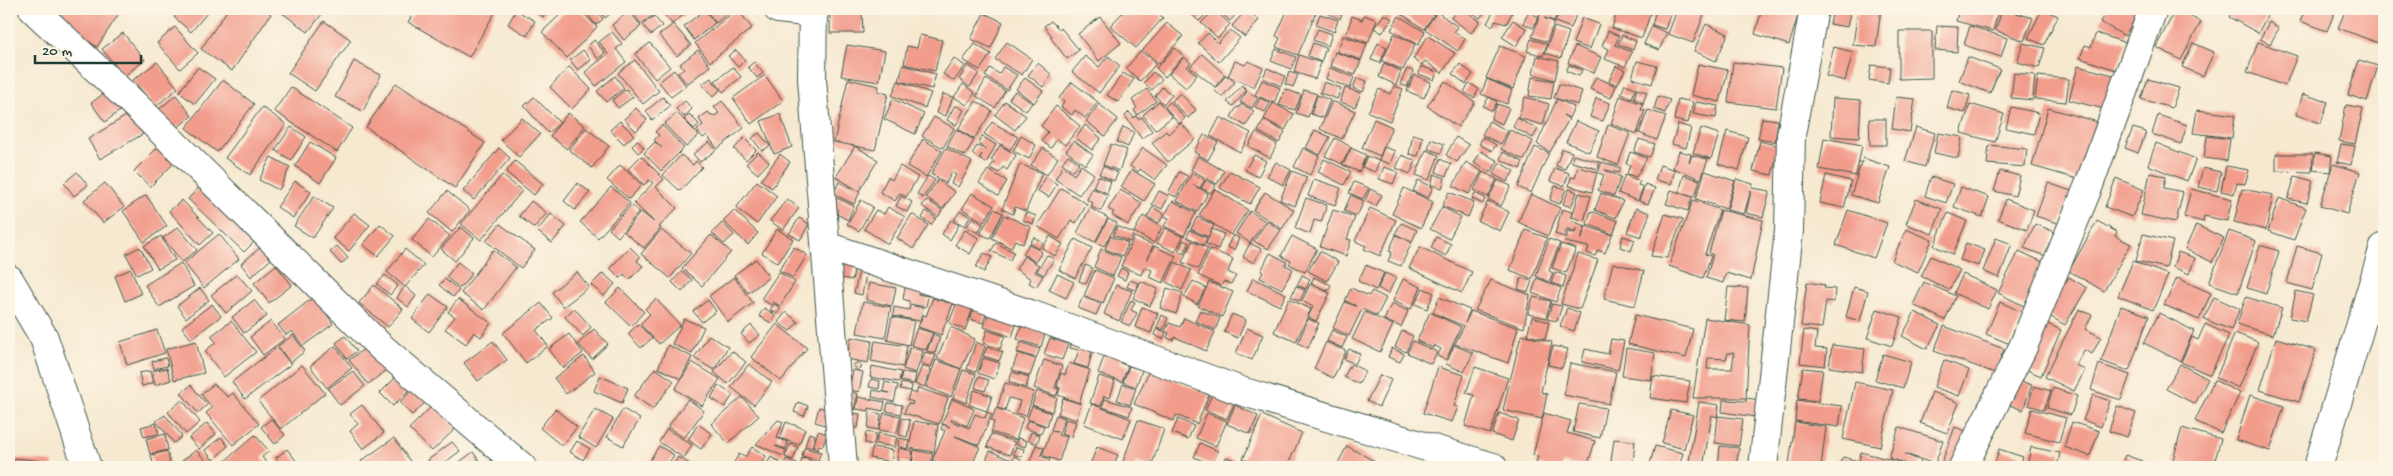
<svg xmlns="http://www.w3.org/2000/svg" width="2393" height="476" viewBox="0 0 2393 476" font-family="'Gochi Hand',sans-serif">
<rect width="100%" height="100%" fill="#fcf5e5"/>
<filter id="ink" filterUnits="userSpaceOnUse"><feTurbulence type="fractalNoise" baseFrequency=".02" numOctaves="2"/><feDisplacementMap in="SourceGraphic" scale="10" xChannelSelector="R" yChannelSelector="G"/><feConvolveMatrix kernelMatrix="1 2 1 2 8 2 1 2 1" color-interpolation-filters="sRGB"/></filter>
<filter id="wash" filterUnits="userSpaceOnUse"><feTurbulence type="fractalNoise" baseFrequency=".0096" numOctaves="4" result="noise"/><feDisplacementMap in="SourceGraphic" scale="20" xChannelSelector="R" yChannelSelector="G"/><feGaussianBlur stdDeviation="1.12" result="paint"/><feColorMatrix in="noise" values="0 0 0 0 0 0 0 0 0 0 0 0 0 0 0 0 0 1.4 0 .05"/><feComposite in="paint" operator="in"/></filter>
<g filter="url(#wash)">
<rect width="100%" height="100%" fill="#f6e9d0"/>
<g id="blocks">
<!-- building -->
<g fill="#f29c8c" fill-rule="evenodd">
<polygon points="53,9 122,9 97,47 49,15"/>
<polygon points="181,9 204,9 208,12 191,32 174,17"/>
<polygon points="228,9 264,9 271,14 232,71 201,49"/>
<polygon points="277,9 315,9 322,14 308,32"/>
<polygon points="416,9 497,9 469,57 408,22"/>
<polygon points="529,9 547,9 543,17"/>
<polygon points="566,9 579,9 597,27 567,58 542,32"/>
<polygon points="583,9 594,9 603,19 596,25"/>
<polygon points="597,9 616,9 605,18"/>
<polygon points="638,9 647,9 652,16 641,24 633,13"/>
<polygon points="660,9 691,9 672,24"/>
<polygon points="705,9 722,9 727,14 716,23"/>
<polygon points="737,9 752,28 710,62 695,43"/>
<polygon points="869,9 886,9 885,13"/>
<polygon points="896,9 913,9 912,13"/>
<polygon points="1126,9 1153,9 1163,18 1136,48 1110,26"/>
<polygon points="1198,9 1211,9 1199,21 1192,15"/>
<polygon points="1216,9 1239,9 1240,10 1230,21"/>
<polygon points="1247,9 1259,20 1245,37 1232,26"/>
<polygon points="1257,9 1269,9 1264,15"/>
<polygon points="1288,9 1317,10 1298,55 1276,47 1280,38 1276,36"/>
<polygon points="1324,9 1344,9 1340,19 1323,11"/>
<polygon points="1399,9 1438,9 1424,29 1397,11"/>
<polygon points="1458,9 1463,9 1480,21 1471,33 1451,18"/>
<polygon points="1468,9 1487,9 1480,18"/>
<polygon points="1495,9 1514,9 1506,24 1495,21 1493,26 1487,23"/>
<polygon points="1542,9 1559,9 1554,21 1544,18 1554,22 1547,42 1532,37"/>
<polygon points="1561,9 1576,15 1571,28 1555,22"/>
<polygon points="1618,9 1652,9 1642,38 1612,28"/>
<polygon points="1656,9 1672,9 1665,29 1652,25"/>
<polygon points="1683,9 1706,9 1693,43 1668,34 1677,10 1682,12"/>
<polygon points="1762,9 1800,9 1789,45 1755,34"/>
<polygon points="1833,9 1851,9 1847,27 1830,24"/>
<polygon points="1858,9 1881,9 1876,47 1853,45"/>
<polygon points="1959,9 1999,9 1993,31 1956,21"/>
<polygon points="2003,9 2033,18 2024,41 1995,30"/>
<polygon points="2042,9 2058,16 2044,45 2028,38"/>
<polygon points="2107,9 2140,9 2125,36 2100,22"/>
<polygon points="2176,9 2201,22 2181,60 2156,47"/>
<polygon points="2234,9 2271,9 2258,33 2229,17"/>
<polygon points="2305,9 2336,9 2327,31 2300,21"/>
<polygon points="2346,9 2384,9 2384,45 2338,28"/>
<polygon points="516,10 535,21 527,36 508,24"/>
<polygon points="705,10 715,23 694,40 684,26"/>
<polygon points="1214,10 1230,24 1218,38 1201,23"/>
<polygon points="629,11 641,26 624,40 612,25"/>
<polygon points="1437,12 1458,27 1454,32 1465,39 1458,51 1425,29"/>
<polygon points="1529,12 1539,17 1533,28 1523,23"/>
<polygon points="830,13 862,13 863,33 830,33"/>
<polygon points="984,13 1003,22 991,48 971,39"/>
<polygon points="1320,14 1338,20 1334,32 1316,25"/>
<polygon points="1384,14 1392,19 1382,33 1374,28"/>
<polygon points="1364,15 1377,20 1368,43 1346,35 1352,16 1362,20"/>
<polygon points="654,16 662,26 651,35 643,25"/>
<polygon points="1399,16 1425,32 1418,45 1391,30"/>
<polygon points="1100,17 1121,43 1099,61 1078,34"/>
<polygon points="1582,18 1599,24 1590,49 1573,43"/>
<polygon points="1513,20 1527,29 1516,46 1502,37"/>
<polygon points="324,21 351,40 315,91 288,73"/>
<polygon points="1051,21 1060,30 1061,28 1079,50 1067,59 1050,37 1052,36 1044,26"/>
<polygon points="2269,22 2279,28 2270,44 2260,39"/>
<polygon points="1167,23 1183,36 1159,64 1143,50"/>
<polygon points="673,24 691,45 677,56 659,35"/>
<polygon points="1706,24 1728,34 1716,61 1694,51"/>
<polygon points="1652,26 1667,33 1659,50 1644,44"/>
<polygon points="1937,26 1958,27 1957,52 1935,50"/>
<polygon points="1970,26 2007,38 2001,57 1964,45"/>
<polygon points="175,27 198,53 180,69 157,43"/>
<polygon points="1554,27 1569,32 1561,58 1545,53"/>
<polygon points="1318,29 1332,34 1328,46 1313,40"/>
<polygon points="1230,30 1240,38 1219,62 1198,43 1208,33 1218,43"/>
<polygon points="1608,31 1619,36 1615,45 1632,52 1625,67 1605,59 1609,49 1602,46"/>
<polygon points="1899,31 1932,31 1932,78 1899,79"/>
<polygon points="612,32 622,44 616,49 626,62 596,86 585,72 608,54 599,42"/>
<polygon points="123,33 145,60 124,76 102,49"/>
<polygon points="2096,33 2126,43 2116,70 2080,58 2085,45 2091,47"/>
<polygon points="1394,34 1415,44 1403,70 1382,61"/>
<polygon points="920,35 942,40 935,71 904,64 907,46 917,48"/>
<polygon points="1622,35 1636,41 1633,50 1618,44"/>
<polygon points="1343,36 1367,44 1361,60 1337,52"/>
<polygon points="1428,36 1455,53 1442,73 1425,61 1422,65 1413,59"/>
<polygon points="1531,39 1547,44 1543,56 1527,51"/>
<polygon points="594,40 605,53 598,59 588,46"/>
<polygon points="1007,42 1032,59 1022,75 995,59"/>
<polygon points="2258,42 2297,56 2285,86 2247,72"/>
<polygon points="650,43 670,67 655,79 635,54"/>
<polygon points="1313,43 1326,48 1321,62 1308,56"/>
<polygon points="1378,43 1387,47 1380,63 1371,60"/>
<polygon points="2023,43 2045,48 2039,68 2017,62"/>
<polygon points="2193,43 2214,52 2203,76 2182,67"/>
<polygon points="975,44 991,54 980,70 963,60"/>
<polygon points="847,45 885,51 879,82 841,76"/>
<polygon points="1500,46 1526,56 1513,89 1486,78"/>
<polygon points="1575,46 1601,57 1594,73 1568,63"/>
<polygon points="1834,47 1853,52 1845,81 1826,76"/>
<polygon points="1175,48 1184,56 1165,77 1156,68"/>
<polygon points="1276,49 1296,57 1291,69 1271,61"/>
<polygon points="583,50 591,60 578,70 570,60"/>
<polygon points="698,50 710,66 687,84 678,73 684,69 680,64"/>
<polygon points="736,50 745,60 738,67 728,56"/>
<polygon points="1141,51 1156,64 1140,81 1126,68"/>
<polygon points="1335,52 1361,61 1355,75 1330,66"/>
<polygon points="1202,54 1225,75 1215,87 1190,67"/>
<polygon points="1299,55 1321,63 1315,79 1294,72"/>
<polygon points="1085,56 1099,67 1108,56 1120,66 1099,93 1072,72"/>
<polygon points="1537,56 1559,61 1555,80 1533,74"/>
<polygon points="1184,57 1191,63 1187,67 1197,75 1186,88 1169,74"/>
<polygon points="1968,57 2000,69 1990,93 1959,81"/>
<polygon points="954,58 965,66 954,81 943,74"/>
<polygon points="635,60 659,91 643,104 618,73"/>
<polygon points="2359,60 2378,66 2367,101 2348,95"/>
<polygon points="354,61 381,75 363,111 335,97"/>
<polygon points="1235,61 1245,65 1248,61 1263,68 1254,87 1228,76"/>
<polygon points="1637,61 1657,66 1652,84 1632,78"/>
<polygon points="157,62 178,88 155,107 133,80"/>
<polygon points="754,62 763,73 757,78 748,67"/>
<polygon points="1733,62 1782,68 1776,108 1728,102"/>
<polygon points="1038,63 1052,75 1043,87 1028,75"/>
<polygon points="1384,63 1401,71 1396,85 1379,77"/>
<polygon points="1460,64 1473,74 1466,84 1452,74"/>
<polygon points="1698,64 1728,70 1720,102 1691,95"/>
<polygon points="903,65 936,74 932,89 899,81"/>
<polygon points="968,65 979,73 970,87 959,79"/>
<polygon points="1569,65 1582,70 1579,76 1566,71"/>
<polygon points="1871,65 1890,67 1888,83 1869,80"/>
<polygon points="1421,66 1437,72 1434,80 1419,74"/>
<polygon points="1616,66 1625,70 1617,85 1609,81"/>
<polygon points="2078,66 2113,75 2104,109 2069,100"/>
<polygon points="198,67 215,79 195,104 179,92"/>
<polygon points="569,67 591,89 572,109 550,87"/>
<polygon points="733,67 741,77 723,92 715,81"/>
<polygon points="1003,67 1017,75 1007,90 985,76 990,68 999,74"/>
<polygon points="1267,68 1285,76 1281,86 1263,78"/>
<polygon points="1330,68 1354,77 1350,88 1326,79"/>
<polygon points="1407,69 1413,71 1407,87 1400,84"/>
<polygon points="674,70 686,86 671,97 659,82"/>
<polygon points="1153,72 1162,79 1152,90 1144,83"/>
<polygon points="1289,72 1298,75 1293,87 1285,84"/>
<polygon points="1123,73 1134,79 1118,102 1107,95"/>
<polygon points="2014,73 2035,75 2033,100 2011,98"/>
<polygon points="765,75 783,101 751,124 733,98"/>
<polygon points="1226,75 1235,82 1222,97 1214,90"/>
<polygon points="1414,75 1431,82 1424,98 1407,91"/>
<polygon points="615,76 624,88 606,102 597,91"/>
<polygon points="2038,76 2069,79 2066,102 2035,99"/>
<polygon points="1532,77 1554,81 1551,99 1529,96"/>
<polygon points="1596,77 1616,86 1611,98 1590,89"/>
<polygon points="711,78 720,90 713,97 702,84"/>
<polygon points="1025,78 1043,91 1034,103 1016,89"/>
<polygon points="1357,78 1367,81 1363,92 1353,88"/>
<polygon points="848,79 879,86 878,91 888,94 875,150 834,142"/>
<polygon points="986,79 1005,91 995,108 976,96"/>
<polygon points="1487,79 1512,90 1507,104 1481,94"/>
<polygon points="2148,79 2179,88 2172,108 2141,99"/>
<polygon points="223,80 254,104 217,152 186,128"/>
<polygon points="1262,80 1280,88 1274,103 1255,95"/>
<polygon points="898,81 931,93 925,108 892,96"/>
<polygon points="1445,81 1475,102 1458,127 1427,106"/>
<polygon points="1072,82 1098,102 1085,118 1075,110 1072,115 1061,107 1064,102 1059,98"/>
<polygon points="1324,82 1341,88 1337,99 1320,93"/>
<polygon points="396,83 485,143 455,188 366,127"/>
<polygon points="1469,83 1479,89 1474,98 1464,92"/>
<polygon points="963,84 975,93 967,105 954,97"/>
<polygon points="1559,84 1582,91 1578,105 1554,98"/>
<polygon points="1625,84 1636,88 1632,98 1621,94"/>
<polygon points="1242,85 1247,90 1233,106 1227,102"/>
<polygon points="1394,86 1403,89 1390,121 1368,112 1379,89 1390,94"/>
<polygon points="291,87 352,128 337,152 274,111"/>
<polygon points="1162,87 1172,95 1164,104 1155,96"/>
<polygon points="111,88 125,107 105,122 91,103"/>
<polygon points="1345,88 1361,93 1355,107 1340,102"/>
<polygon points="626,89 633,97 618,108 612,100"/>
<polygon points="1147,89 1156,101 1137,115 1134,110 1137,108 1132,100"/>
<polygon points="1285,89 1301,95 1295,110 1279,105"/>
<polygon points="1637,89 1647,92 1643,103 1634,99"/>
<polygon points="1304,90 1317,94 1308,117 1296,113"/>
<polygon points="1952,90 1970,95 1965,113 1947,108"/>
<polygon points="1015,91 1032,103 1026,111 1009,99"/>
<polygon points="1247,91 1258,98 1252,108 1240,102"/>
<polygon points="1180,93 1196,110 1188,118 1172,101"/>
<polygon points="943,94 953,97 946,116 936,113"/>
<polygon points="2303,94 2328,102 2321,123 2296,115"/>
<polygon points="176,95 192,116 174,130 158,110"/>
<polygon points="1317,95 1330,100 1323,118 1311,114"/>
<polygon points="1620,96 1643,104 1641,110 1645,110 1637,134 1611,124"/>
<polygon points="1658,96 1670,100 1665,113 1654,109"/>
<polygon points="534,97 560,123 548,133 524,106"/>
<polygon points="663,97 670,106 652,120 646,111"/>
<polygon points="1489,97 1497,102 1492,111 1483,106"/>
<polygon points="1525,97 1549,104 1543,125 1518,118"/>
<polygon points="1896,97 1915,99 1910,132 1892,129"/>
<polygon points="1260,98 1270,103 1265,112 1255,107"/>
<polygon points="1596,98 1610,103 1603,121 1590,117"/>
<polygon points="1833,98 1861,100 1859,138 1831,136"/>
<polygon points="893,99 924,114 915,134 884,119"/>
<polygon points="1557,99 1574,107 1569,118 1563,115 1569,119 1550,152 1537,144"/>
<polygon points="1678,99 1693,102 1688,123 1674,120"/>
<polygon points="685,101 692,109 684,117 676,109"/>
<polygon points="722,101 744,128 717,149 707,135 703,138 697,130 703,125 699,119 708,112 713,117 719,113 714,107"/>
<polygon points="976,101 992,111 974,139 958,129"/>
<polygon points="1005,101 1026,116 1015,130 995,115"/>
<polygon points="1159,101 1172,117 1155,130 1143,115"/>
<polygon points="1332,101 1355,111 1342,139 1320,129"/>
<polygon points="1170,102 1185,118 1179,124 1165,107"/>
<polygon points="1696,102 1718,106 1716,118 1693,114"/>
<polygon points="1273,103 1294,114 1285,130 1264,119"/>
<polygon points="1099,104 1118,119 1105,136 1086,121"/>
<polygon points="1241,104 1254,111 1246,126 1231,117 1237,107 1239,108"/>
<polygon points="1497,104 1509,108 1502,124 1491,119"/>
<polygon points="1970,104 2004,114 1995,142 1961,133"/>
<polygon points="955,105 964,110 956,125 947,120"/>
<polygon points="2346,105 2363,108 2355,144 2339,141"/>
<polygon points="1056,106 1080,126 1065,145 1057,139 1051,148 1042,141 1048,132 1041,126"/>
<polygon points="262,107 286,124 250,175 225,158"/>
<polygon points="2011,107 2039,113 2034,134 2006,128"/>
<polygon points="636,108 647,120 636,131 624,119"/>
<polygon points="2048,108 2098,122 2081,180 2032,166"/>
<polygon points="1648,110 1666,116 1657,140 1639,133"/>
<polygon points="2197,110 2235,115 2232,138 2193,133"/>
<polygon points="1129,112 1134,118 1136,116 1138,119 1142,117 1152,131 1142,139 1125,116"/>
<polygon points="131,113 143,134 100,159 88,139"/>
<polygon points="568,113 585,126 567,149 550,136"/>
<polygon points="677,113 699,135 686,147 664,124"/>
<polygon points="689,114 699,124 694,129 684,119"/>
<polygon points="780,114 792,147 774,154 761,121"/>
<polygon points="2158,115 2187,125 2181,144 2152,134"/>
<polygon points="934,117 954,128 943,148 922,136"/>
<polygon points="1220,117 1251,133 1240,152 1210,136"/>
<polygon points="522,118 540,134 519,157 501,140"/>
<polygon points="1517,118 1538,129 1533,138 1513,127"/>
<polygon points="1762,118 1778,120 1775,142 1758,139"/>
<polygon points="1374,119 1392,127 1380,156 1362,148"/>
<polygon points="1869,119 1886,119 1886,145 1870,145"/>
<polygon points="1264,120 1285,132 1279,143 1258,131"/>
<polygon points="620,121 634,135 624,144 610,130"/>
<polygon points="1489,121 1508,131 1501,144 1482,135"/>
<polygon points="1576,121 1599,131 1589,152 1566,142"/>
<polygon points="992,122 1018,137 1010,150 984,134"/>
<polygon points="1181,123 1195,139 1168,162 1152,143 1166,131 1168,134"/>
<polygon points="1678,124 1691,128 1686,148 1672,144"/>
<polygon points="662,125 684,148 661,171 644,153 655,142 662,148 654,140 659,135 655,132"/>
<polygon points="1085,125 1101,138 1092,150 1076,138"/>
<polygon points="1608,125 1630,133 1618,165 1597,157"/>
<polygon points="291,127 306,137 291,160 275,150"/>
<polygon points="1123,127 1134,132 1128,147 1117,142"/>
<polygon points="1916,127 1935,133 1925,167 1905,161"/>
<polygon points="586,128 609,146 592,168 569,150"/>
<polygon points="1701,128 1719,134 1711,159 1693,153"/>
<polygon points="2133,128 2146,132 2138,153 2125,148"/>
<polygon points="956,129 974,140 965,156 947,146"/>
<polygon points="1315,130 1330,137 1320,155 1306,148"/>
<polygon points="1510,130 1533,141 1524,160 1501,149"/>
<polygon points="1727,131 1748,137 1739,170 1718,164"/>
<polygon points="1256,132 1277,144 1270,158 1248,146"/>
<polygon points="759,133 770,146 762,151 752,138"/>
<polygon points="1938,133 1962,137 1958,158 1934,153"/>
<polygon points="1413,134 1423,137 1418,156 1409,154"/>
<polygon points="1204,135 1218,142 1208,160 1194,152"/>
<polygon points="982,136 996,145 986,163 979,159 982,154 979,159 972,154 977,146 986,149 978,144"/>
<polygon points="1021,136 1036,145 1029,159 1013,151"/>
<polygon points="2207,136 2230,139 2227,161 2204,158"/>
<polygon points="1456,137 1469,145 1457,162 1446,155"/>
<polygon points="1483,137 1496,145 1492,151 1479,144"/>
<polygon points="744,138 756,150 746,160 734,149"/>
<polygon points="1335,138 1351,147 1342,164 1325,156"/>
<polygon points="1824,138 1862,145 1856,176 1819,169"/>
<polygon points="923,139 942,151 926,177 907,166"/>
<polygon points="1431,139 1444,144 1441,153 1428,149"/>
<polygon points="1639,139 1655,144 1650,157 1634,152"/>
<polygon points="637,140 644,148 638,153 632,146"/>
<polygon points="1074,141 1093,155 1085,165 1066,151"/>
<polygon points="1760,141 1779,146 1772,175 1753,171"/>
<polygon points="310,142 336,158 320,183 295,166"/>
<polygon points="709,142 716,150 700,162 693,154"/>
<polygon points="162,143 178,159 150,187 134,171"/>
<polygon points="2156,143 2196,159 2187,181 2148,165"/>
<polygon points="1111,144 1127,150 1119,171 1103,165"/>
<polygon points="2341,144 2355,146 2351,165 2337,162"/>
<polygon points="1000,145 1016,155 1007,170 1003,167 999,173 990,168 994,162 991,160"/>
<polygon points="1989,145 2027,149 2025,167 1987,164"/>
<polygon points="855,146 878,160 859,191 836,177"/>
<polygon points="1384,147 1395,151 1390,164 1379,160"/>
<polygon points="1535,147 1549,153 1531,193 1518,187"/>
<polygon points="499,148 510,158 474,200 463,191"/>
<polygon points="946,148 972,162 958,187 951,183 956,175 952,172 946,183 931,174"/>
<polygon points="1043,148 1058,158 1047,175 1031,165"/>
<polygon points="1143,148 1167,165 1155,180 1140,169 1138,172 1130,166"/>
<polygon points="1303,148 1319,156 1310,175 1294,167"/>
<polygon points="1351,148 1366,155 1359,172 1343,165"/>
<polygon points="1562,149 1572,152 1565,169 1556,166"/>
<polygon points="1426,150 1439,155 1429,180 1416,175"/>
<polygon points="1481,151 1498,161 1491,173 1474,163"/>
<polygon points="1679,151 1691,154 1689,163 1692,155 1708,159 1701,179 1673,168"/>
<polygon points="758,152 769,162 758,174 746,164"/>
<polygon points="1503,152 1523,162 1520,169 1500,159"/>
<polygon points="1630,152 1647,158 1636,177 1627,174 1630,165 1626,164"/>
<polygon points="2315,153 2332,156 2330,172 2313,170"/>
<polygon points="780,154 790,162 772,188 761,180"/>
<polygon points="2276,154 2313,154 2312,172 2276,171"/>
<polygon points="681,155 693,165 696,161 702,167 680,191 663,175"/>
<polygon points="1068,155 1079,163 1073,171 1062,163"/>
<polygon points="1254,155 1266,161 1258,177 1245,170"/>
<polygon points="1402,155 1416,161 1410,174 1396,168"/>
<polygon points="1573,155 1600,162 1598,169 1572,162"/>
<polygon points="641,156 664,179 656,187 677,208 659,227 661,228 644,248 624,232 641,212 654,222 634,203 653,183 649,180 644,185 628,169"/>
<polygon points="1198,156 1224,171 1217,184 1191,170"/>
<polygon points="1367,156 1379,161 1375,172 1362,167"/>
<polygon points="271,157 290,167 279,190 259,180"/>
<polygon points="1863,158 1890,167 1878,203 1851,195"/>
<polygon points="1324,159 1351,172 1344,185 1318,172"/>
<polygon points="1440,159 1451,164 1446,176 1436,172"/>
<polygon points="515,161 543,184 534,195 506,172"/>
<polygon points="1276,162 1291,170 1283,185 1267,176"/>
<polygon points="1466,162 1482,171 1469,194 1453,186"/>
<polygon points="1602,162 1621,168 1619,173 1605,170 1621,177 1614,196 1598,190 1604,175 1598,173"/>
<polygon points="1500,163 1514,171 1507,182 1493,174"/>
<polygon points="1020,164 1042,173 1026,211 1015,207 1013,214 1002,209"/>
<polygon points="2333,164 2360,172 2347,214 2320,206"/>
<polygon points="620,165 642,185 629,199 607,180"/>
<polygon points="1081,165 1094,174 1079,195 1055,179 1063,166 1074,175"/>
<polygon points="1660,165 1675,170 1671,184 1655,180"/>
<polygon points="900,166 918,177 906,197 900,193 895,201 880,192 888,177 892,180"/>
<polygon points="1103,166 1118,173 1114,181 1099,174"/>
<polygon points="2226,166 2249,170 2245,184 2237,183 2234,194 2221,191"/>
<polygon points="1384,167 1398,172 1393,184 1379,179"/>
<polygon points="1578,167 1597,172 1592,192 1569,186 1571,177 1575,178"/>
<polygon points="1555,168 1569,173 1564,186 1550,181"/>
<polygon points="2203,168 2221,172 2217,191 2198,187"/>
<polygon points="988,170 1007,181 998,196 979,183"/>
<polygon points="1132,170 1155,184 1144,201 1121,187"/>
<polygon points="1230,171 1260,187 1250,204 1220,188"/>
<polygon points="1292,171 1307,177 1295,206 1280,200"/>
<polygon points="1705,171 1735,181 1726,209 1696,199"/>
<polygon points="2000,171 2020,176 2015,196 1994,191"/>
<polygon points="77,172 88,185 74,196 64,183"/>
<polygon points="1179,172 1188,176 1176,197 1168,193"/>
<polygon points="1483,172 1497,179 1488,197 1474,190"/>
<polygon points="1192,173 1205,180 1200,188 1193,185 1208,193 1197,212 1177,201"/>
<polygon points="2150,173 2166,176 2164,188 2183,192 2176,222 2141,215"/>
<polygon points="1434,174 1445,178 1442,188 1431,185"/>
<polygon points="502,175 522,191 481,240 461,224"/>
<polygon points="1625,175 1640,181 1638,185 1643,187 1638,201 1618,193"/>
<polygon points="1684,175 1700,180 1695,197 1679,192"/>
<polygon points="1826,175 1851,181 1844,208 1820,203"/>
<polygon points="928,176 935,180 923,198 917,194"/>
<polygon points="1098,176 1111,181 1107,193 1093,187"/>
<polygon points="2295,176 2313,181 2307,203 2288,199"/>
<polygon points="1046,177 1057,184 1049,197 1038,191"/>
<polygon points="1931,177 1953,184 1946,203 1925,196"/>
<polygon points="2116,178 2144,190 2132,217 2105,207"/>
<polygon points="1314,179 1341,188 1335,205 1308,196"/>
<polygon points="1736,179 1753,184 1752,188 1770,191 1763,217 1746,213 1751,191 1744,214 1727,210"/>
<polygon points="938,180 955,192 943,209 926,197"/>
<polygon points="1206,180 1216,185 1211,193 1201,188"/>
<polygon points="1418,180 1433,187 1428,198 1413,191"/>
<polygon points="1498,180 1511,186 1501,206 1488,199"/>
<polygon points="205,181 260,236 244,252 188,199"/>
<polygon points="295,181 311,192 293,218 277,207"/>
<polygon points="757,181 777,196 757,224 736,208"/>
<polygon points="839,182 860,192 854,204 833,194"/>
<polygon points="1354,182 1369,188 1363,199 1349,193"/>
<polygon points="105,183 124,207 103,223 84,200"/>
<polygon points="578,183 590,192 575,210 564,201"/>
<polygon points="2048,183 2071,191 2060,224 2036,216"/>
<polygon points="1645,184 1655,188 1648,204 1639,201"/>
<polygon points="1555,186 1566,189 1560,204 1550,200"/>
<polygon points="611,187 630,203 598,238 580,222"/>
<polygon points="1961,187 1989,197 1982,217 1954,207"/>
<polygon points="1061,188 1087,204 1076,223 1071,220 1059,239 1037,226"/>
<polygon points="1092,188 1108,195 1101,211 1091,207 1093,203 1087,200"/>
<polygon points="1404,188 1433,202 1421,228 1392,214"/>
<polygon points="1215,189 1248,210 1231,235 1199,215"/>
<polygon points="1370,189 1382,195 1376,206 1365,201"/>
<polygon points="1569,189 1577,192 1571,207 1563,204"/>
<polygon points="2191,189 2232,199 2227,221 2204,216 2203,222 2184,217"/>
<polygon points="2242,189 2273,195 2266,230 2234,222"/>
<polygon points="1120,190 1142,203 1128,225 1112,215 1114,212 1108,209"/>
<polygon points="1671,190 1692,197 1688,211 1666,204"/>
<polygon points="447,191 470,210 452,232 429,213"/>
<polygon points="1159,191 1169,196 1162,209 1152,204"/>
<polygon points="1265,192 1294,210 1282,229 1253,210"/>
<polygon points="1449,192 1474,202 1468,217 1442,206"/>
<polygon points="972,193 994,206 984,222 962,209"/>
<polygon points="1475,193 1485,198 1483,204 1472,199"/>
<polygon points="1579,193 1591,196 1584,221 1572,217"/>
<polygon points="1601,193 1623,201 1616,218 1595,210"/>
<polygon points="1531,194 1560,208 1548,236 1518,222"/>
<polygon points="146,195 167,226 144,242 123,211"/>
<polygon points="1351,195 1364,201 1357,216 1344,211"/>
<polygon points="314,196 333,208 313,238 294,226"/>
<polygon points="901,196 912,202 907,212 896,206"/>
<polygon points="837,198 854,206 848,220 831,211"/>
<polygon points="1306,198 1327,205 1321,222 1314,220 1310,234 1295,228"/>
<polygon points="2279,198 2306,208 2294,240 2268,231"/>
<polygon points="787,199 799,208 783,230 770,221"/>
<polygon points="1916,199 1942,209 1932,234 1906,224"/>
<polygon points="2006,199 2034,210 2027,230 1998,219"/>
<polygon points="182,200 213,233 200,245 169,211"/>
<polygon points="861,200 873,207 859,231 847,224"/>
<polygon points="926,200 942,210 938,217 922,206"/>
<polygon points="1693,200 1720,210 1705,254 1711,256 1703,278 1669,266"/>
<polygon points="531,201 547,213 534,228 519,216"/>
<polygon points="1173,201 1196,213 1184,236 1164,226 1169,218 1164,216"/>
<polygon points="1488,201 1509,212 1500,231 1478,221"/>
<polygon points="631,205 639,212 618,237 609,229"/>
<polygon points="888,207 905,217 888,244 864,229 876,210 884,214"/>
<polygon points="1153,207 1164,214 1159,223 1147,217"/>
<polygon points="1442,207 1461,217 1449,239 1430,229"/>
<polygon points="1090,208 1108,218 1095,242 1077,233"/>
<polygon points="1370,208 1396,220 1380,256 1364,249 1366,246 1355,241"/>
<polygon points="1636,208 1650,213 1641,237 1627,232"/>
<polygon points="994,209 1003,213 990,238 980,234"/>
<polygon points="1562,209 1572,212 1570,220 1585,226 1581,240 1586,226 1612,235 1605,253 1598,250 1595,256 1587,253 1589,247 1565,242 1568,232 1575,233 1577,226 1575,231 1567,229 1564,237 1555,234"/>
<polygon points="734,210 758,233 748,245 723,221"/>
<polygon points="1333,210 1355,217 1347,239 1351,240 1346,256 1320,247"/>
<polygon points="1721,210 1763,220 1751,280 1726,273 1723,283 1706,278 1713,255 1709,253"/>
<polygon points="1848,210 1887,223 1874,258 1836,245"/>
<polygon points="926,211 936,218 931,225 922,218"/>
<polygon points="960,211 970,216 965,226 954,220"/>
<polygon points="1250,211 1265,221 1250,243 1236,233"/>
<polygon points="1591,211 1618,221 1613,234 1587,224"/>
<polygon points="1026,212 1036,216 1033,224 1023,220"/>
<polygon points="354,213 370,225 349,251 333,238"/>
<polygon points="1948,213 1967,221 1953,254 1934,246"/>
<polygon points="551,214 566,226 552,243 537,231"/>
<polygon points="912,214 928,225 913,249 897,238"/>
<polygon points="1665,214 1683,219 1667,258 1651,256"/>
<polygon points="1004,215 1031,227 1023,244 1015,240 1011,248 992,238"/>
<polygon points="1143,216 1162,227 1154,243 1134,232"/>
<polygon points="972,217 983,224 978,233 967,227"/>
<polygon points="1197,217 1214,225 1208,237 1191,229"/>
<polygon points="799,218 809,224 800,240 789,234"/>
<polygon points="429,219 450,236 432,257 412,240"/>
<polygon points="1108,219 1117,223 1104,246 1096,242"/>
<polygon points="951,220 959,225 950,240 942,234"/>
<polygon points="1267,221 1281,230 1268,249 1254,241"/>
<polygon points="2097,221 2117,232 2115,236 2131,244 2104,291 2069,271"/>
<polygon points="722,223 734,235 724,244 712,233"/>
<polygon points="1401,223 1417,230 1412,242 1395,234"/>
<polygon points="380,224 395,236 378,256 363,245"/>
<polygon points="500,224 535,250 521,268 486,241"/>
<polygon points="2035,224 2055,232 2045,256 2024,248"/>
<polygon points="2196,225 2224,238 2212,262 2185,249"/>
<polygon points="1117,226 1134,233 1130,242 1113,235"/>
<polygon points="178,227 197,250 182,262 163,238"/>
<polygon points="461,227 474,238 455,261 441,249"/>
<polygon points="1165,228 1183,237 1175,252 1157,243"/>
<polygon points="777,229 793,239 778,263 762,253"/>
<polygon points="1212,229 1224,234 1218,249 1206,244"/>
<polygon points="1906,229 1932,240 1918,272 1892,261"/>
<polygon points="661,230 691,253 670,278 641,254"/>
<polygon points="965,230 979,238 970,254 955,245"/>
<polygon points="1190,230 1207,238 1204,245 1187,237"/>
<polygon points="1525,230 1547,238 1532,279 1510,270"/>
<polygon points="2229,231 2256,241 2238,293 2209,283"/>
<polygon points="219,234 239,259 204,288 184,263"/>
<polygon points="2143,234 2173,241 2166,268 2136,261"/>
<polygon points="711,235 731,252 702,286 682,268"/>
<polygon points="1233,235 1239,238 1234,250 1227,247"/>
<polygon points="1396,235 1412,242 1401,266 1388,261 1392,252 1389,251"/>
<polygon points="161,236 175,260 158,269 144,246"/>
<polygon points="1050,236 1063,244 1055,256 1042,248"/>
<polygon points="1110,236 1128,243 1123,256 1105,249"/>
<polygon points="1292,236 1317,249 1305,272 1289,264 1291,261 1281,256"/>
<polygon points="1623,236 1635,240 1631,251 1620,247"/>
<polygon points="1034,237 1043,243 1039,249 1030,243"/>
<polygon points="1134,237 1153,245 1147,260 1154,246 1176,256 1163,283 1149,277 1152,270 1144,267 1141,275 1121,266"/>
<polygon points="1436,237 1451,244 1446,256 1431,248"/>
<polygon points="1996,238 2012,244 1999,278 1983,271"/>
<polygon points="1075,239 1092,248 1075,278 1059,270"/>
<polygon points="1549,239 1560,243 1549,271 1553,273 1549,282 1536,276"/>
<polygon points="269,240 279,252 251,277 241,264"/>
<polygon points="1183,240 1189,243 1184,254 1178,251"/>
<polygon points="1192,241 1208,248 1198,269 1182,262"/>
<polygon points="996,243 1014,252 1010,260 991,251"/>
<polygon points="1250,243 1261,249 1254,263 1243,257"/>
<polygon points="1966,243 1985,250 1979,266 1960,260"/>
<polygon points="1029,244 1042,252 1035,262 1023,254"/>
<polygon points="1561,244 1576,249 1566,273 1552,268"/>
<polygon points="2260,245 2279,251 2266,294 2247,288"/>
<polygon points="337,246 348,258 341,264 330,252"/>
<polygon points="2297,246 2322,253 2312,290 2287,283"/>
<polygon points="140,247 151,268 137,275 126,254"/>
<polygon points="630,247 640,257 637,261 643,266 629,280 624,274 620,278 610,268"/>
<polygon points="794,247 807,255 793,278 779,270"/>
<polygon points="1420,247 1472,272 1462,293 1409,268"/>
<polygon points="405,249 424,265 405,287 387,272"/>
<polygon points="1101,249 1121,257 1113,276 1094,267"/>
<polygon points="1210,249 1233,259 1228,272 1236,276 1231,284 1224,281 1221,286 1198,275"/>
<polygon points="493,250 516,267 484,310 461,293"/>
<polygon points="1320,251 1338,262 1327,281 1308,271"/>
<polygon points="2019,251 2045,263 2024,306 1998,293"/>
<polygon points="2178,252 2195,258 2189,274 2173,267"/>
<polygon points="984,253 992,257 984,272 976,267"/>
<polygon points="1270,253 1287,262 1285,265 1293,269 1282,289 1260,278 1263,272 1261,271"/>
<polygon points="1578,254 1598,260 1580,309 1561,304"/>
<polygon points="1047,255 1054,259 1044,275 1037,271"/>
<polygon points="1024,256 1039,265 1035,272 1043,276 1036,287 1029,283 1031,279 1016,269"/>
<polygon points="1931,256 1960,270 1949,290 1921,276"/>
<polygon points="837,258 856,262 852,280 833,276"/>
<polygon points="756,259 769,277 748,293 734,275"/>
<polygon points="2133,261 2168,275 2153,310 2118,296"/>
<polygon points="458,262 472,274 460,288 446,277"/>
<polygon points="1175,262 1191,270 1182,290 1166,282"/>
<polygon points="181,263 194,286 159,307 145,285"/>
<polygon points="1613,263 1644,271 1635,306 1604,299"/>
<polygon points="276,265 292,285 269,303 254,283"/>
<polygon points="1085,265 1093,268 1086,284 1079,281"/>
<polygon points="1366,265 1384,273 1376,290 1358,281"/>
<polygon points="1121,268 1128,272 1125,280 1117,276"/>
<polygon points="131,269 141,294 125,301 115,276"/>
<polygon points="1095,270 1114,278 1103,303 1084,296"/>
<polygon points="682,271 692,280 682,292 672,282"/>
<polygon points="577,272 589,287 563,307 552,292"/>
<polygon points="779,272 795,282 780,306 773,302 771,305 761,299"/>
<polygon points="859,272 866,274 862,295 854,293"/>
<polygon points="1555,272 1566,276 1563,287 1551,283"/>
<polygon points="603,273 615,284 604,296 591,285"/>
<polygon points="1385,273 1396,278 1388,294 1378,288"/>
<polygon points="237,274 252,291 226,313 211,295"/>
<polygon points="1057,274 1074,282 1066,298 1049,290"/>
<polygon points="1963,274 1997,290 1988,309 1954,293"/>
<polygon points="385,275 398,285 390,295 377,284"/>
<polygon points="1302,275 1310,279 1306,289 1297,285"/>
<polygon points="734,277 753,303 728,322 709,296"/>
<polygon points="1314,277 1331,285 1328,291 1311,283"/>
<polygon points="2069,277 2087,288 2065,325 2046,314"/>
<polygon points="1253,278 1286,294 1280,306 1247,291"/>
<polygon points="1521,278 1532,281 1528,292 1518,289"/>
<polygon points="1537,278 1561,288 1556,302 1532,293"/>
<polygon points="2177,278 2211,293 2199,320 2164,305"/>
<polygon points="445,279 459,290 453,297 439,285"/>
<polygon points="1403,279 1421,287 1411,309 1393,301"/>
<polygon points="1130,280 1138,283 1135,290 1127,287"/>
<polygon points="1491,280 1530,295 1524,328 1475,310"/>
<polygon points="1141,281 1158,289 1150,306 1133,298"/>
<polygon points="1193,281 1206,288 1197,304 1184,297"/>
<polygon points="906,282 920,285 918,294 928,296 926,307 909,304 909,301 903,299"/>
<polygon points="1209,282 1233,292 1222,317 1198,306"/>
<polygon points="1807,282 1825,285 1824,288 1835,289 1834,302 1826,301 1822,328 1801,326"/>
<polygon points="1924,282 1956,296 1945,320 1913,305"/>
<polygon points="869,283 896,288 892,306 866,300"/>
<polygon points="1310,284 1330,293 1316,321 1308,317 1313,307 1302,301"/>
<polygon points="374,285 403,309 388,327 359,303"/>
<polygon points="1116,285 1132,291 1119,321 1104,314"/>
<polygon points="405,286 416,296 408,307 397,298"/>
<polygon points="1296,286 1305,290 1300,301 1291,297"/>
<polygon points="1728,287 1748,288 1745,322 1724,320"/>
<polygon points="1854,287 1868,291 1860,321 1846,317"/>
<polygon points="200,288 209,300 186,318 177,306"/>
<polygon points="620,288 644,312 631,326 606,302"/>
<polygon points="1167,288 1183,293 1176,314 1160,308"/>
<polygon points="1351,288 1369,296 1372,291 1386,298 1377,316 1362,309 1349,336 1333,328 1345,302 1356,306 1345,301"/>
<polygon points="1423,288 1434,293 1427,309 1415,304"/>
<polygon points="2296,291 2313,295 2306,321 2290,318"/>
<polygon points="430,294 448,307 429,332 412,319"/>
<polygon points="952,294 975,302 965,330 949,323 956,305 953,304 941,335 918,327 923,315 926,316 933,298 949,303"/>
<polygon points="315,296 333,324 303,346 292,331 286,335 278,325"/>
<polygon points="1083,297 1101,304 1096,315 1078,308"/>
<polygon points="1439,297 1470,310 1465,323 1471,311 1518,328 1508,363 1455,344 1464,326 1433,313"/>
<polygon points="1533,297 1551,301 1546,318 1528,314"/>
<polygon points="2214,297 2240,309 2231,330 2204,319"/>
<polygon points="2246,297 2282,308 2273,335 2237,324"/>
<polygon points="458,299 491,323 481,337 474,332 466,344 445,329 455,317 448,312"/>
<polygon points="656,299 680,325 659,344 640,324 650,314 645,309"/>
<polygon points="1289,299 1311,309 1296,342 1274,332"/>
<polygon points="254,300 267,316 244,333 232,317"/>
<polygon points="708,300 716,311 702,322 693,311"/>
<polygon points="1131,300 1135,302 1131,310 1137,313 1130,326 1121,322"/>
<polygon points="863,302 891,307 885,338 857,333"/>
<polygon points="977,302 989,307 983,323 970,319"/>
<polygon points="2000,302 2024,313 2010,344 1986,334"/>
<polygon points="541,303 553,318 536,330 548,346 526,363 503,333"/>
<polygon points="1392,303 1408,311 1401,327 1384,320"/>
<polygon points="212,304 221,316 191,339 182,327"/>
<polygon points="774,304 781,308 777,314 770,310"/>
<polygon points="1552,304 1562,306 1557,321 1547,319"/>
<polygon points="910,305 923,308 920,321 893,316 894,307 909,310"/>
<polygon points="991,306 1019,316 1012,337 984,327"/>
<polygon points="2121,306 2149,316 2129,371 2101,361"/>
<polygon points="1142,307 1158,313 1151,333 1135,327"/>
<polygon points="574,308 591,327 583,336 565,317"/>
<polygon points="764,308 775,315 771,323 759,316"/>
<polygon points="1567,308 1580,313 1574,331 1560,326"/>
<polygon points="1877,309 1902,317 1892,346 1867,338"/>
<polygon points="2079,309 2092,315 2085,329 2101,337 2092,354 2084,350 2076,365 2085,370 2074,391 2045,377"/>
<polygon points="1200,310 1220,318 1215,330 1195,321"/>
<polygon points="786,312 798,322 790,331 778,322"/>
<polygon points="1365,312 1393,325 1380,352 1352,339"/>
<polygon points="1430,312 1461,327 1446,360 1437,356 1441,349 1434,345 1433,348 1417,341"/>
<polygon points="1915,312 1940,325 1927,349 1902,336"/>
<polygon points="2159,313 2194,331 2180,361 2144,343"/>
<polygon points="1232,314 1246,320 1238,338 1224,332"/>
<polygon points="1162,315 1168,318 1163,330 1157,327"/>
<polygon points="1635,315 1693,329 1686,358 1628,344"/>
<polygon points="892,317 914,321 909,345 887,340"/>
<polygon points="1532,317 1549,322 1545,339 1527,335"/>
<polygon points="1184,318 1215,332 1206,351 1175,337 1173,340 1167,338 1169,333 1165,331 1169,323 1180,327"/>
<path d="M1705 318 1750 325 1746 398H1693ZM1728 353H1734L1732 369H1707L1708 358 1726 359Z"/>
<polygon points="684,319 704,327 692,353 672,344"/>
<polygon points="1024,319 1047,327 1041,347 1017,339"/>
<polygon points="1308,319 1319,323 1308,348 1298,343"/>
<polygon points="2039,320 2061,330 2041,376 2018,366"/>
<polygon points="231,321 256,352 224,377 205,351 216,342 211,336"/>
<polygon points="271,321 285,339 263,355 250,337"/>
<polygon points="638,324 652,338 641,348 628,334"/>
<polygon points="777,324 807,348 781,381 751,357"/>
<polygon points="2205,324 2229,335 2210,375 2181,362 2192,337 2198,340"/>
<polygon points="751,325 760,335 749,343 741,334"/>
<polygon points="1944,326 2004,349 1995,373 1934,351"/>
<polygon points="951,327 975,339 961,369 937,358"/>
<polygon points="917,328 933,333 926,350 911,345"/>
<polygon points="1157,328 1166,333 1163,339 1154,335"/>
<polygon points="1247,328 1263,335 1252,360 1236,353"/>
<polygon points="594,329 608,344 592,359 578,344"/>
<polygon points="157,330 165,353 127,365 120,342"/>
<polygon points="987,330 1005,336 1000,349 983,343"/>
<polygon points="1332,330 1347,337 1342,348 1327,341"/>
<polygon points="1804,330 1817,332 1815,348 1827,349 1825,366 1800,363"/>
<polygon points="1402,331 1413,336 1406,352 1395,347"/>
<polygon points="2235,333 2258,342 2239,388 2216,378"/>
<polygon points="569,334 583,353 563,368 549,349"/>
<polygon points="933,334 940,337 935,353 927,351"/>
<polygon points="1074,334 1094,344 1088,368 1074,364 1079,350 1070,348"/>
<polygon points="293,335 305,351 290,363 278,346"/>
<polygon points="709,335 728,347 714,370 694,358"/>
<polygon points="1521,335 1552,342 1541,392 1547,394 1542,419 1503,410"/>
<polygon points="345,336 357,351 347,359 336,343"/>
<polygon points="851,337 872,341 868,363 847,359"/>
<polygon points="1050,338 1068,344 1062,360 1044,354"/>
<polygon points="2276,338 2316,350 2299,402 2260,390"/>
<polygon points="1611,339 1624,341 1618,370 1582,362 1585,349 1608,354"/>
<polygon points="196,341 204,373 174,380 166,349"/>
<polygon points="493,341 507,360 478,381 464,363"/>
<polygon points="875,341 907,346 903,367 871,361"/>
<polygon points="1413,341 1437,352 1431,364 1407,353"/>
<polygon points="976,342 985,346 976,372 967,369"/>
<polygon points="1021,342 1040,349 1036,358 1017,352"/>
<polygon points="1326,342 1346,351 1333,378 1314,369"/>
<polygon points="668,345 692,357 681,379 658,368"/>
<polygon points="1454,345 1473,353 1464,372 1446,364"/>
<polygon points="1832,345 1865,349 1862,372 1829,367"/>
<polygon points="335,346 352,368 327,388 310,366"/>
<polygon points="368,346 387,370 368,384 349,360"/>
<polygon points="1553,346 1568,349 1562,368 1548,365"/>
<polygon points="277,347 291,364 245,399 232,382"/>
<polygon points="910,347 923,351 916,373 903,369"/>
<polygon points="987,347 1003,352 999,361 983,356"/>
<polygon points="1392,348 1404,354 1400,362 1388,357"/>
<polygon points="1626,348 1655,353 1651,380 1622,376"/>
<polygon points="1107,349 1123,354 1120,363 1128,366 1122,382 1098,373"/>
<polygon points="1349,349 1360,354 1355,364 1344,359"/>
<polygon points="732,351 746,362 728,384 714,372"/>
<polygon points="925,352 936,355 931,367 921,363"/>
<polygon points="1018,353 1036,359 1030,376 1012,370"/>
<polygon points="1883,354 1911,362 1903,388 1875,380"/>
<polygon points="584,356 595,372 566,394 554,378"/>
<polygon points="166,358 168,366 154,369 152,361"/>
<polygon points="983,358 1000,363 994,379 978,373"/>
<polygon points="936,360 961,369 951,397 926,387"/>
<polygon points="1044,360 1062,366 1055,388 1059,389 1056,396 1034,388"/>
<polygon points="1944,360 1969,370 1959,396 1934,387"/>
<polygon points="692,362 720,379 702,406 675,389"/>
<polygon points="858,362 862,367 858,371 853,365"/>
<polygon points="1069,363 1090,370 1079,403 1058,395 1060,388 1057,387 1061,373 1065,375"/>
<polygon points="1570,363 1616,372 1609,404 1564,395"/>
<polygon points="749,364 772,382 754,405 731,387"/>
<polygon points="1351,364 1365,371 1359,384 1344,377"/>
<polygon points="2099,364 2130,375 2121,400 2091,390"/>
<polygon points="2180,364 2208,379 2195,404 2166,389"/>
<polygon points="302,365 325,393 281,429 258,401"/>
<polygon points="872,366 901,372 899,382 870,377"/>
<polygon points="922,366 931,369 924,387 915,384"/>
<polygon points="1129,366 1142,370 1136,387 1123,382"/>
<polygon points="1438,367 1464,375 1454,406 1458,407 1452,422 1423,413"/>
<polygon points="1475,367 1508,378 1490,434 1465,426 1474,395 1466,393"/>
<polygon points="167,368 171,380 155,385 152,371"/>
<polygon points="655,368 674,381 653,409 634,396"/>
<polygon points="1803,368 1823,370 1818,401 1798,399"/>
<polygon points="1150,369 1209,395 1197,424 1176,415 1174,421 1134,404"/>
<polygon points="853,370 863,372 859,392 849,390"/>
<polygon points="963,370 976,374 966,403 953,398"/>
<polygon points="150,371 153,383 142,386 139,373"/>
<polygon points="353,371 365,386 340,405 328,389"/>
<polygon points="902,372 916,374 914,384 900,381"/>
<polygon points="1012,372 1029,377 1026,388 1009,382"/>
<polygon points="399,374 412,387 393,406 380,393"/>
<polygon points="1380,375 1391,380 1379,407 1367,401"/>
<polygon points="600,376 628,388 622,403 594,391"/>
<polygon points="1099,376 1115,381 1110,398 1104,396 1101,406 1090,403"/>
<polygon points="1653,376 1690,381 1686,403 1650,398"/>
<polygon points="978,377 989,380 985,391 975,388"/>
<polygon points="2011,378 2032,385 2023,410 2002,402"/>
<polygon points="871,379 880,381 879,389 869,387"/>
<polygon points="2214,380 2240,393 2221,433 2195,421"/>
<polygon points="885,382 898,385 894,402 872,397 873,390 889,393 883,391"/>
<polygon points="1855,382 1893,390 1880,447 1843,439"/>
<polygon points="901,383 912,385 911,391 900,389"/>
<polygon points="1005,383 1034,392 1026,416 1016,413 1020,401 1009,398 1005,410 997,408"/>
<polygon points="214,384 228,397 233,393 259,424 233,445 206,413 212,408 201,394"/>
<polygon points="1123,384 1136,388 1130,405 1117,400"/>
<polygon points="191,385 207,405 198,413 181,393"/>
<polygon points="718,385 733,395 725,407 711,398"/>
<polygon points="2034,386 2051,391 2044,410 2028,405"/>
<polygon points="414,388 427,401 412,415 400,402"/>
<polygon points="918,388 948,398 939,424 904,413 908,403 912,405 913,402 907,400 910,392 916,394"/>
<polygon points="2053,388 2077,396 2071,415 2047,408"/>
<polygon points="842,390 858,394 854,410 839,407"/>
<polygon points="974,390 992,396 987,411 969,405"/>
<polygon points="1037,391 1057,398 1052,412 1032,405"/>
<polygon points="1932,392 1959,403 1947,433 1920,423"/>
<polygon points="1212,395 1234,404 1227,419 1205,410"/>
<polygon points="2093,395 2110,401 2101,427 2083,420"/>
<polygon points="2250,395 2284,406 2270,451 2236,440"/>
<polygon points="742,397 759,416 728,443 711,424"/>
<polygon points="858,397 885,402 883,411 869,408 869,411 856,409"/>
<polygon points="1063,398 1081,404 1076,420 1058,414"/>
<polygon points="1747,398 1759,400 1756,417 1722,412 1723,400 1746,401"/>
<polygon points="688,399 704,411 684,438 668,427"/>
<polygon points="952,399 974,409 967,426 952,419 951,421 969,428 975,414 985,418 987,412 992,414 979,445 955,436 980,447 971,467 942,467 943,464 932,460 945,431 941,429 943,424 950,427 942,424"/>
<polygon points="1105,399 1132,407 1129,416 1102,407"/>
<polygon points="182,400 200,422 186,434 168,412"/>
<polygon points="1797,400 1842,406 1839,427 1795,421"/>
<polygon points="798,402 808,406 804,416 794,412"/>
<polygon points="1699,402 1719,405 1717,417 1712,415 1703,467 1688,467"/>
<polygon points="888,403 902,405 901,414 886,411"/>
<polygon points="1092,404 1131,419 1123,439 1084,424"/>
<polygon points="1579,404 1606,408 1600,438 1573,432"/>
<polygon points="362,405 384,433 363,449 350,431 358,424 350,414"/>
<polygon points="433,405 456,428 432,451 409,429"/>
<polygon points="1235,405 1258,416 1250,434 1227,424"/>
<polygon points="1032,406 1051,413 1047,426 1027,419"/>
<polygon points="2117,406 2136,413 2127,437 2109,431"/>
<polygon points="819,407 829,410 825,425 815,422"/>
<polygon points="996,408 1023,418 1016,440 991,432 994,422 991,421"/>
<polygon points="555,409 577,427 562,446 540,428"/>
<polygon points="595,409 613,419 596,448 578,437"/>
<polygon points="623,409 640,419 623,446 607,437"/>
<polygon points="2032,409 2066,418 2059,442 2025,433"/>
<polygon points="1671,410 1693,415 1684,449 1662,443"/>
<polygon points="842,412 860,414 858,428 841,426"/>
<polygon points="870,412 881,414 879,430 868,428"/>
<polygon points="884,413 901,416 897,433 879,430"/>
<polygon points="1207,413 1227,421 1216,446 1196,438"/>
<polygon points="1499,413 1519,420 1512,441 1492,434"/>
<polygon points="1544,413 1571,421 1567,433 1595,441 1587,467 1563,463 1562,467 1548,467 1536,464 1538,456 1533,455"/>
<polygon points="165,415 182,436 174,443 156,421"/>
<polygon points="1056,415 1065,418 1058,435 1067,437 1059,461 1042,455 1051,431 1057,432 1051,430"/>
<polygon points="1262,415 1302,433 1287,467 1251,467 1253,463 1243,459"/>
<polygon points="1718,416 1743,419 1739,446 1715,443"/>
<polygon points="902,418 910,420 907,437 899,435"/>
<polygon points="271,419 285,435 275,444 261,427"/>
<polygon points="1066,419 1076,422 1071,437 1061,434"/>
<polygon points="1178,419 1194,426 1188,439 1172,433"/>
<polygon points="778,420 783,422 777,438 788,442 786,449 775,446 786,450 783,456 756,444"/>
<polygon points="1028,420 1044,426 1041,434 1025,428"/>
<polygon points="1138,420 1164,429 1151,467 1136,462 1134,467 1121,467"/>
<polygon points="914,421 938,425 934,452 909,448"/>
<polygon points="786,422 805,429 799,445 780,438"/>
<polygon points="1795,422 1826,427 1821,467 1789,464"/>
<polygon points="2072,422 2099,431 2090,456 2064,447"/>
<polygon points="156,423 159,434 144,437 141,427"/>
<polygon points="207,423 216,434 199,449 189,438"/>
<polygon points="698,424 712,434 701,449 688,440"/>
<polygon points="1899,427 1943,441 1935,464 1905,454 1921,461 1919,467 1902,467 1903,462 1889,458"/>
<polygon points="1955,427 1971,433 1959,467 1940,467"/>
<polygon points="2182,428 2221,439 2213,467 2189,467 2172,463"/>
<polygon points="667,429 692,445 684,458 659,442"/>
<polygon points="818,431 827,434 823,446 819,445 818,450 813,448"/>
<polygon points="866,432 876,434 874,445 865,443"/>
<polygon points="1031,432 1040,435 1037,444 1028,440"/>
<polygon points="809,433 815,435 812,448 805,446"/>
<polygon points="878,433 897,437 895,447 876,444"/>
<polygon points="165,434 168,450 150,454 146,439"/>
<polygon points="991,434 1015,442 1010,455 987,447"/>
<polygon points="255,435 269,451 262,457 270,467 218,467"/>
<polygon points="221,437 228,446 213,460 205,450"/>
<polygon points="394,438 414,467 365,467 361,461"/>
<polygon points="899,438 909,440 907,449 898,446"/>
<polygon points="1018,438 1027,441 1025,447 1016,444"/>
<polygon points="1614,439 1635,441 1633,463 1611,461"/>
<polygon points="577,441 590,449 583,460 570,452"/>
<polygon points="452,442 460,451 439,467 433,467 428,460"/>
<polygon points="1200,443 1218,451 1212,465 1194,457"/>
<polygon points="790,444 798,447 793,460 785,457"/>
<polygon points="1036,445 1044,448 1040,456 1050,459 1047,467 1029,464"/>
<polygon points="659,446 674,455 666,467 648,467 646,466"/>
<polygon points="1347,446 1374,461 1370,467 1336,467"/>
<polygon points="1655,446 1683,453 1679,467 1649,467"/>
<polygon points="1720,446 1739,448 1736,467 1718,467"/>
<polygon points="752,447 766,456 759,467 731,467 739,454 745,457"/>
<polygon points="873,447 893,450 891,462 870,458"/>
<polygon points="1016,447 1024,449 1022,457 1013,454"/>
<polygon points="1097,447 1118,455 1113,467 1089,467"/>
<polygon points="2031,447 2060,453 2057,467 2027,467"/>
<polygon points="804,448 821,452 818,460 802,456"/>
<polygon points="899,448 913,451 911,464 897,461"/>
<polygon points="287,449 297,462 290,467 282,467 276,458"/>
<polygon points="1999,449 2023,457 2020,467 1994,467"/>
<polygon points="196,450 208,463 203,467 179,467 177,465"/>
<polygon points="914,450 933,454 931,467 912,465"/>
<polygon points="167,451 170,463 154,467 151,455"/>
<polygon points="990,451 1011,460 1008,467 983,467"/>
<polygon points="473,452 483,466 453,467"/>
<polygon points="1861,452 1899,462 1897,467 1837,467 1843,457 1859,461"/>
<polygon points="2125,455 2142,461 2139,467 2121,467"/>
<polygon points="1014,456 1021,459 1019,465 1024,467 1010,467"/>
<polygon points="678,457 695,467 672,467"/>
<polygon points="771,457 780,462 777,467 765,467"/>
<polygon points="1226,457 1247,464 1246,467 1223,467"/>
<polygon points="15,458 53,462 52,467 14,467"/>
<polygon points="802,458 811,460 810,467 800,466"/>
<polygon points="786,459 797,463 795,467 783,467"/>
<polygon points="498,461 502,467 490,467"/>
<polygon points="813,461 825,463 824,467 812,467"/>
<polygon points="1059,463 1070,467 1058,467"/>
</g>
</g>
</g>
<g filter="url(#ink)">
<use href="#blocks" fill-opacity="0" stroke="#3f574b" stroke-width="1"/>
<g fill="none" stroke-linecap="round" stroke-linejoin="round">
<defs>
<g id="minor">
<polyline points="33,9 135,105 381,347 522,467"/>
<polyline points="778,9 814,13"/>
<polyline points="813,9 812,79 843,467"/>
<polyline points="826,246 1030,314 1244,392 1493,467"/>
<polyline points="9,279 44,338 87,467"/>
<polyline points="1763,467 1789,231 1791,135 1814,9"/>
<polyline points="1963,467 2023,347 2089,185 2153,9"/>
<polyline points="2318,467 2384,247"/>
</g>
</defs>
<!-- minor casing -->
<use href="#minor" stroke="#3f574b" stroke-width="30"/>
<!-- minor -->
<use href="#minor" stroke="#fff" stroke-width="28"/>
</g>
</g>
<!-- margin -->
<rect width="2393" height="476" fill="none" stroke="#fcf5e5" stroke-width="30"/>
<!-- scale -->
<path d="M35 55v8h106v-8" fill="none" stroke="#1f3d34" stroke-width="2.5"/>
<text x="42" y="55" font-size="15" fill="#1f3d34" stroke="#fcf5e5" stroke-width="4" paint-order="stroke">20 m</text>
</svg>
